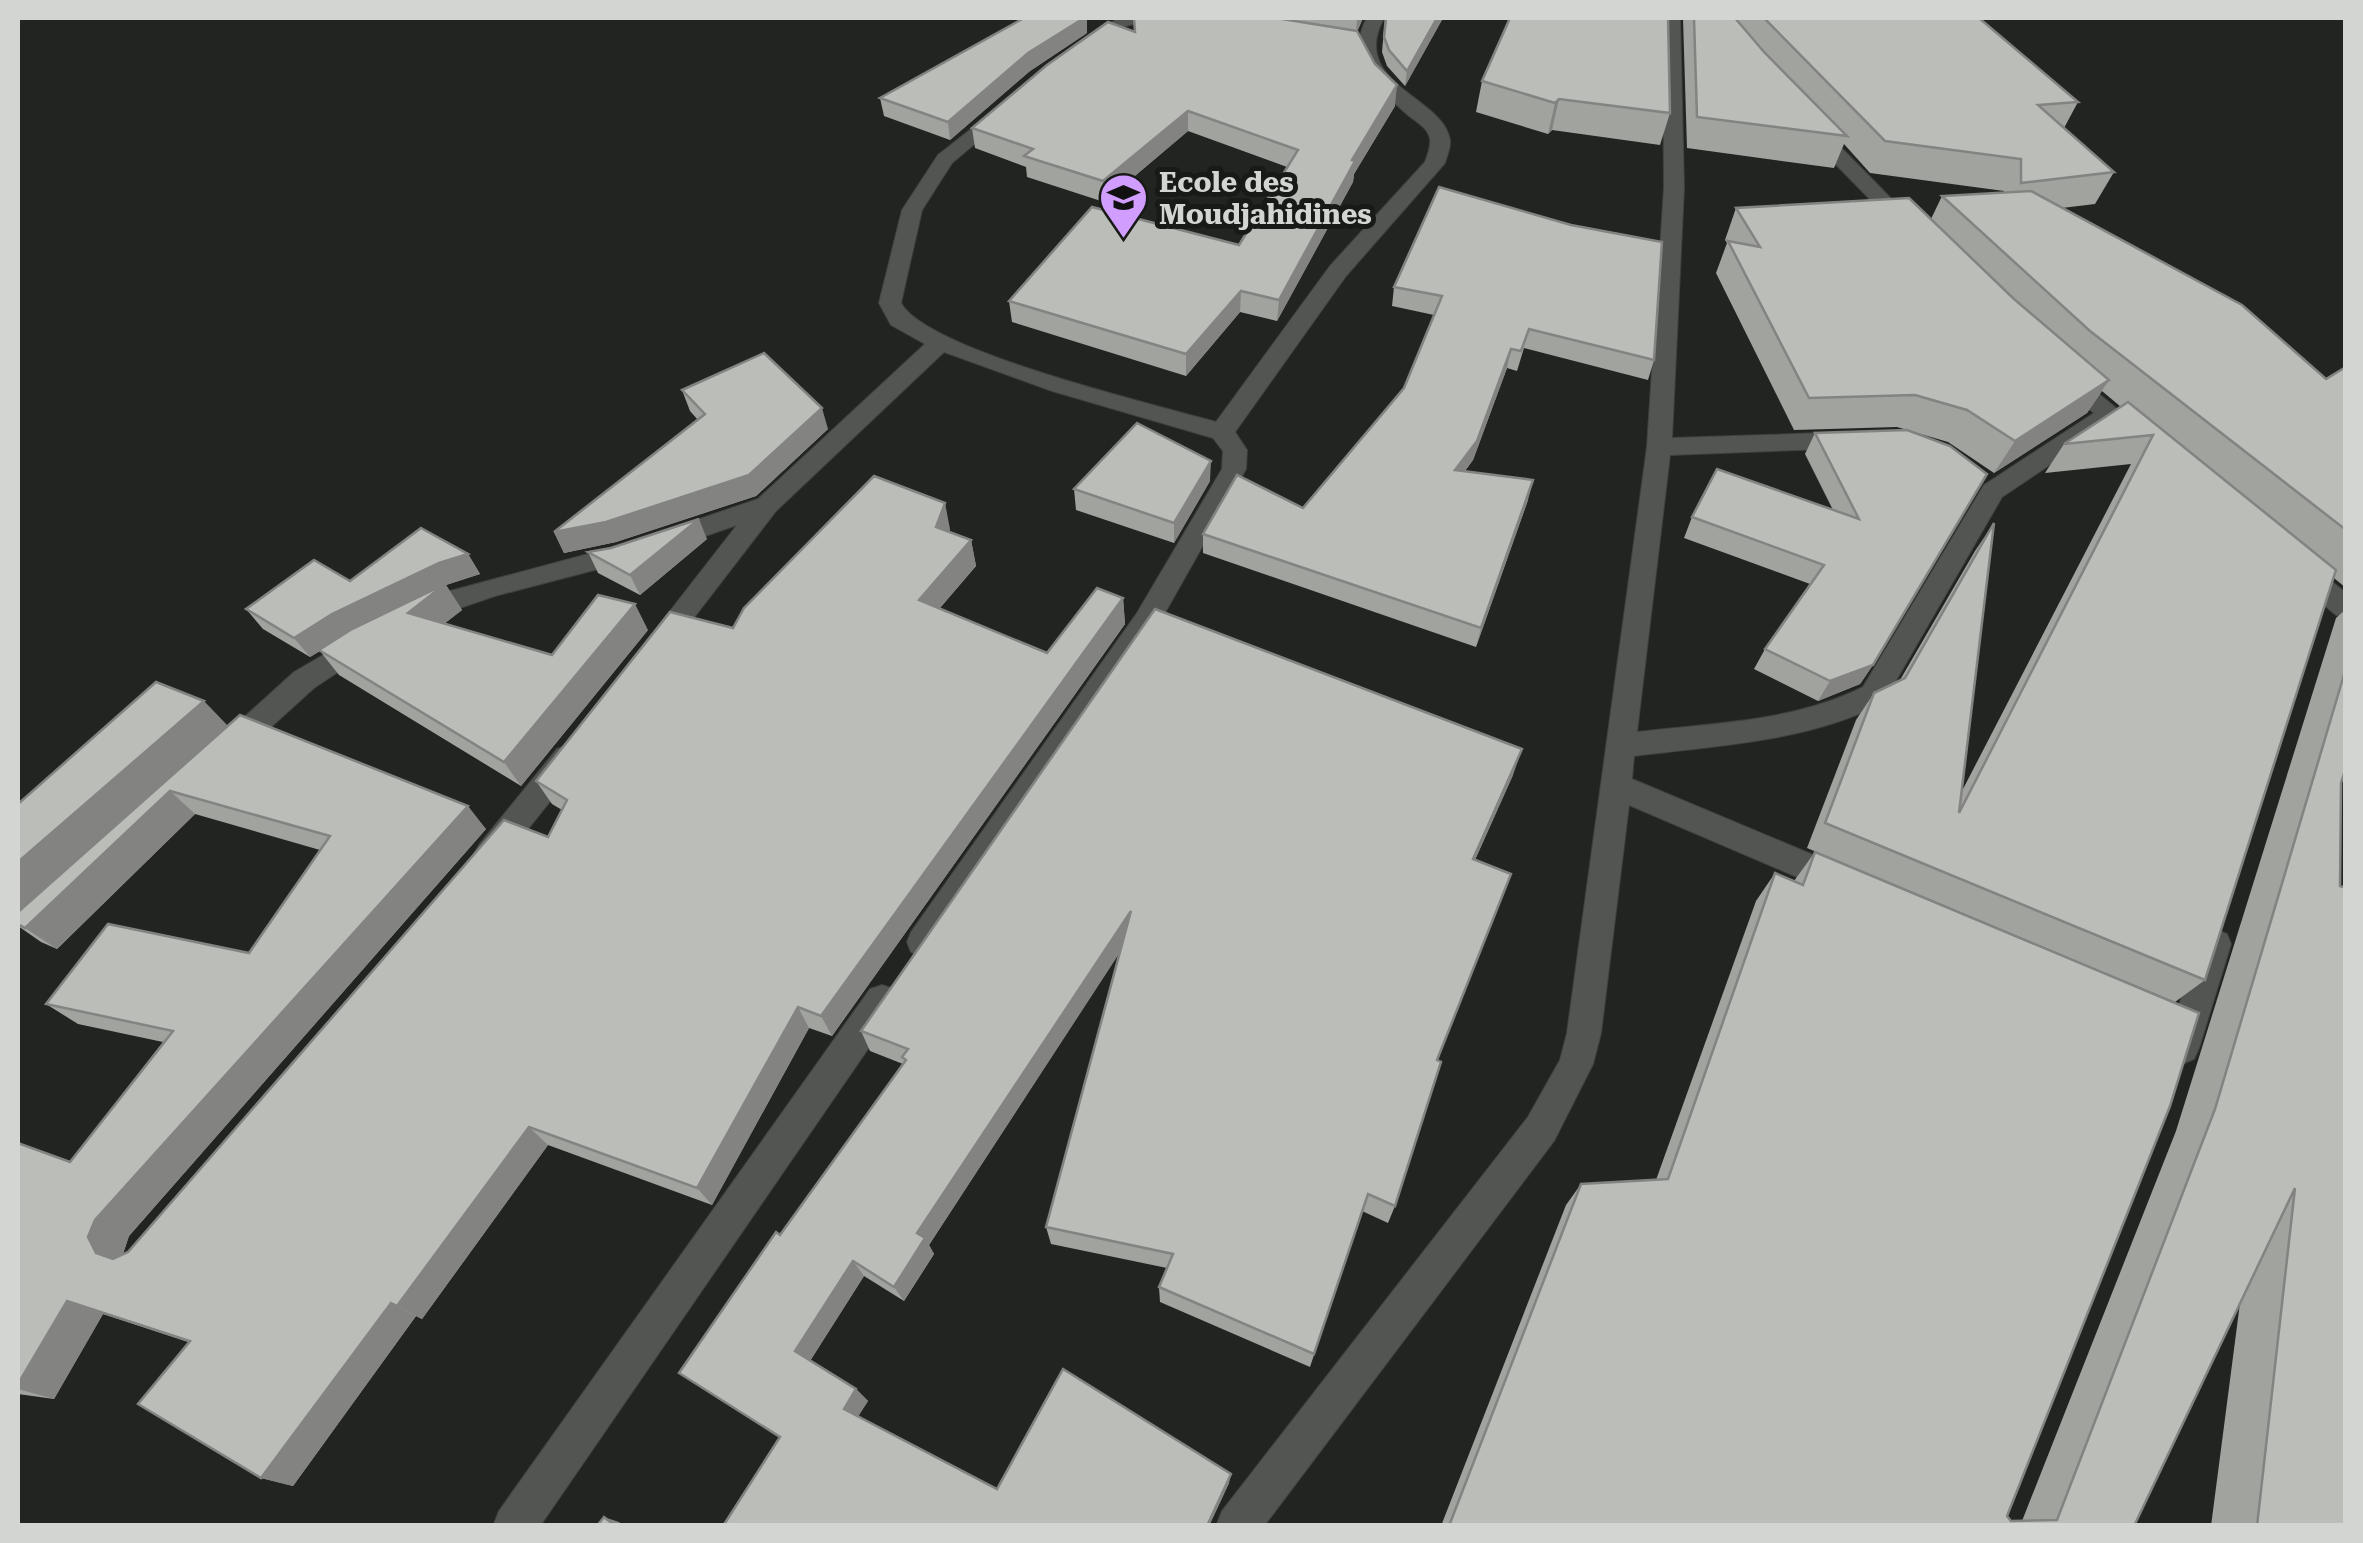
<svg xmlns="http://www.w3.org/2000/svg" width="2363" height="1543" viewBox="0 0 2363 1543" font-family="'Roboto Serif',serif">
<rect width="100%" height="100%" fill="#212420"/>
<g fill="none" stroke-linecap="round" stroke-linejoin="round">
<defs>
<g id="street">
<polygon points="1119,18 1155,18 1123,27 1088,52 1076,52 1076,44"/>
<path d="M1367 18H1384C1348 84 1444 97 1450 140 1451 147 1447 156 1445 163L1346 276 1235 432 1247 450 1246 469 1157 627 935 952 923 957 911 952 907 942 911 932 1137 613 1222 469 1223 451 1213 438 1052 391 944 352 776 511 666 654 656 658 646 654 642 647 737 525 648 556 495 596 419 622 409 619 405 612 409 605 435 595 629 543 758 499 925 344 891 325 879 303 902 210 938 155 1003 104 1010 106V114L952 163 922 210 901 303C927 351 1156 405 1216 422L1330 266 1425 162C1428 154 1431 146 1430 139 1428 128 1417 122 1409 116 1380 90 1344 57 1367 18Z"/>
<path d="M1663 18H1680L1684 188 1672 438 1851 432 1863 440 1851 448 1670 455 1637 732C1713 723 1793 722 1863 687L1984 485 2094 413 2054 380 2050 375 2054 370H2070L2151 437 2139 445 2109 425 2002 497 1883 703C1806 742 1719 745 1634 756L1632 779 1854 872 1859 882 1854 892 1843 896 1832 892 1629 805 1601 1033 1593 1064 1554 1141 1264 1526H1216L1222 1511 1528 1117 1560 1060 1567 1033 1647 447 1664 188Z"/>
<polygon points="1813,124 1820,126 1917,225 1920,229 1917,233 1903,233 1806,134 1806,126"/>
<polygon points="2298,559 2307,562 2346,593 2346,618 2336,615 2289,576 2285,569 2289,562"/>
<polygon points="361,633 371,636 375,643 371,650 314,688 239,756 229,760 219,756 214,748 219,740 294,672"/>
<polygon points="568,745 579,749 583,757 579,765 501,863 490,867 479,863 474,854 479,845 557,749"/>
<polygon points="2215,929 2227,934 2231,944 2199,1048 2194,1059 2182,1064 2170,1059 2165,1048 2199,944 2203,934"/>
<polygon points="882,985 894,989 899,1000 894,1011 540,1526 493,1526 499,1511 870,989"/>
</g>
</defs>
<!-- street casing -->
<use href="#street" stroke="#3f413e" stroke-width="2"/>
<!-- street -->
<use href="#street" fill="#535552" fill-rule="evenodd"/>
</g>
<!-- wall -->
<g fill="#a1a39f">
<polygon points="1134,18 1363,18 1357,32 1395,106 1354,174 1353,182 1277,321 1240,312 1186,376 1012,322 1009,301 1239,245 1287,167 1188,131 1104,202 1027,177 1026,167 975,148 972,128 1135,32"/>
<polygon points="1385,18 1443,18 1405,86 1387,66 1382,52"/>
<polygon points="1683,18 1979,18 2078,102 2064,128 2114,172 2095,204 2062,208 2326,379 2346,367 2346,588 2334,578 2205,980 2175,1002 1807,848 1856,720 1874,693 1900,680 1975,551 1994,523 1962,791 2131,464 2045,473 2064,444 2121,407 2102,391 2087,413 1994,473 1948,442 1897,427 1794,430 1716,273 1727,243 1725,240 1736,208 1931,219 1942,196 2004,192 2004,191 1870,173 1844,144 1834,168 1687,148"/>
<polygon points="1087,33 1030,71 950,140 884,116 880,98"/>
<polygon points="1482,81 1670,113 1660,145 1552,130 1548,134 1476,112"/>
<polygon points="1439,187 1654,360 1648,380 1524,348 1517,371 1507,368 1473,460 1465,471 1528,500 1476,647 1203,553 1203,534 1303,508 1404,388 1434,315 1392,306 1394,287"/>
<polygon points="682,390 828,429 756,496 616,542 564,553 554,532 698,420 690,411"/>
<polygon points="1907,430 1873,665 1860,684 1818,701 1754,669 1765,649 1810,584 1684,538 1692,517 1833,510 1805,454 1815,433"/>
<polygon points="1210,481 1174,543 1076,510 1074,489"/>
<polygon points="950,529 949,532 971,540 976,566 940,608 1047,653 1123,598 1125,624 832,1036 809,1028 712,1205 548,1145 422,1319 416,1316 293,1486 261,1478 188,1342 103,1314 54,1399 18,1394 18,1143 70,1162 163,1042 78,1024 46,1004 249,953 320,850 195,814 57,949 41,942 18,926 18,912 240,715 486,829 129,1236 123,1254 128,1252 548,837 562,810 552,804 536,781 733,628"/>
<polygon points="707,539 640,595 598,573 588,552"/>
<polygon points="468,554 480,574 446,585 462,610 445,623 552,655 648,630 521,786 339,675 320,651 310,657 263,629 246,609 350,581"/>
<polygon points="2346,609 2346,767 2341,783 2340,886 2346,1526 2211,1526 2240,1303 2134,1526 1441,1526 1566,1205 1581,1184 1656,1180 1756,901 1775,873 1794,881 1815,852 2007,1516 2011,1521 2022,1521 2176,1131 2336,618"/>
<polygon points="1513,775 1475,860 1438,1060 1395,1206 1388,1223 1362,1211 1310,1367 1160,1302 1159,1287 1167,1268 1051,1244 1046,1227 1119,953 929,1245 934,1254 904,1301 864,1276 810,1361 856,1389 868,1401 858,1416 997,1489 1229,1483 1209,1526 729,1526 780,1438 679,1373 903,1064 870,1051 861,1031"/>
</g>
<!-- shaded-wall -->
<g fill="#838482">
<polygon points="1084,18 1087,18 1087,33 1030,71 950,140 948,122 1028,53"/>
<polygon points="1357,18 1363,18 1356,34"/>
<polygon points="1437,18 1443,18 1405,86 1407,71"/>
<polygon points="1397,85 1395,106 1354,174 1353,182 1277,321 1279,300 1352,160"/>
<polygon points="1559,99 1552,130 1548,134 1555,103"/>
<polygon points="1188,111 1188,131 1104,202 1103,181"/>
<polygon points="1241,291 1240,312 1186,376 1186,354"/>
<polygon points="1511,349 1507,368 1473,460 1451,490 1455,470"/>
<polygon points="2109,380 2087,413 1994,473 2015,441"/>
<polygon points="822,408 828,429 756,496 616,542 564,553 554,532"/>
<polygon points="1211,461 1210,481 1174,543 1174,523"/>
<polygon points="1533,480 1528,500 1476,647 1481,628"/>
<polygon points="945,503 950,529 941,553 936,527"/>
<polygon points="699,519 707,539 640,595 630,575"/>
<polygon points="971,540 976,566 925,625 919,600"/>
<polygon points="468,554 480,574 446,585 462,610 426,638 347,634 310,657 294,638 332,614 439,563"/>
<polygon points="1123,598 1125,624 832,1036 821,1016"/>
<polygon points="635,604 648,630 521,786 504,762"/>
<polygon points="1873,665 1860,684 1818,701 1830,681"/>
<polygon points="204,701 228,726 18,911 18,862"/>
<polygon points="1522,749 1513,775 1465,882 1473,859"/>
<polygon points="170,791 195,814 57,949 25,928"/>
<polygon points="468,806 486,829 129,1236 123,1253 130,1267 96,1253 88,1237 95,1220"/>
<polygon points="1131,911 1132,934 929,1245 934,1254 904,1301 894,1287 917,1233"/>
<polygon points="798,1007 809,1028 712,1205 697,1188"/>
<polygon points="529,1127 548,1145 422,1319 397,1306"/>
<polygon points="853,1261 864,1276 808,1364 795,1351"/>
<polygon points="67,1301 103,1314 54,1399 18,1389 18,1384"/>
<polygon points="391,1303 416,1316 293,1486 261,1478"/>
<polygon points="856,1389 868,1401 856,1420 844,1409"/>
<polygon points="1231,1474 1229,1483 1209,1526 1207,1526"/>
<polygon points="604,1517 619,1522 623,1526 615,1526"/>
</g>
<!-- building -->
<g fill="#bbbdb9" stroke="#838482" stroke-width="2.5">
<polygon points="1024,18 1084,18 1028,53 948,122 880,98"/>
<polygon points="1134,18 1276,18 1357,31 1375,64 1397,85 1352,160 1355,161 1279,300 1241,291 1186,354 1009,301 1092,207 1239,245 1298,150 1188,111 1103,181 1024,156 1033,149 972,128 1047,65 1108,22 1135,32"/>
<polygon points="1386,18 1437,18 1407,71 1389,50 1384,37"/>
<polygon points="1510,18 1668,18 1670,113 1559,99 1555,103 1482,81"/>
<polygon points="1694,18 1735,18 1764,52 1847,136 1697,117"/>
<polygon points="1764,18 1979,18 2078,102 2038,105 2114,172 2021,183 2021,159 1885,141"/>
<polygon points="1439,187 1571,225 1662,242 1654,360 1529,329 1521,351 1511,349 1477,441 1455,470 1533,480 1481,628 1203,534 1237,475 1303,508 1404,388 1442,296 1394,287"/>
<polygon points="2031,191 2242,305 2326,379 2346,367 2346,530 2090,331 1942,196"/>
<polygon points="1909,198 2014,299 2109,380 2015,441 1967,410 1915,395 1809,398 1728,241 1760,247 1736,208"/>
<polygon points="764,353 822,408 749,475 606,522 554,532 705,414 682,390"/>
<polygon points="2128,402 2336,570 2205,980 1825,823 1874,693 1905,678 1994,523 1959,813 2153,435 2064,444"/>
<polygon points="1137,423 1211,461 1174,523 1074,489"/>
<polygon points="1907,430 1950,446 1987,474 1873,665 1830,681 1765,649 1824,565 1692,517 1717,469 1859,519 1815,433"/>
<polygon points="874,476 945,503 936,527 971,540 919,600 1047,653 1097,588 1123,598 821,1016 798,1007 697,1188 529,1127 397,1306 391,1303 261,1478 138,1404 190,1341 67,1301 18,1384 18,1143 70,1162 173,1031 46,1004 108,924 249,953 330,836 170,791 25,928 18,924 18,912 240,715 468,806 95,1220 88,1237 96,1253 113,1259 128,1252 504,820 548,837 567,800 536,781 670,612 733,628 744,608"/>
<polygon points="699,519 630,575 588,552 611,548"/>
<polygon points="421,528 468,554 439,563 332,614 294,638 246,609 314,560 350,581"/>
<polygon points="445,584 408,613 552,655 598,595 635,604 504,762 319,650 352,629"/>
<polygon points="1155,609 1522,749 1473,859 1511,874 1437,1060 1441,1062 1395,1206 1368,1194 1314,1354 1159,1287 1173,1254 1046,1227 1131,911 917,1233 925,1238 894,1287 853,1261 795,1351 856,1389 844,1409 997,1489 1063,1369 1231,1474 1207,1526 729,1526 725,1523 780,1437 679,1373 776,1232 780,1235 906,1060 902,1057 908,1049 861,1031"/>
<polygon points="2346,668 2346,767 2341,783 2340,886 2346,888 2346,1526 2257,1526 2295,1188 2134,1526 1449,1526 1581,1184 1668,1179 1775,873 1803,885 1815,852 2199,1013 2170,1106 2007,1516 2011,1521 2057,1520 2215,1109"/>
<polygon points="156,682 204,701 18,862 18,804"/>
<polygon points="604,1517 615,1526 597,1526"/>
</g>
<!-- icons -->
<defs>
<symbol id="school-pin" viewBox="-11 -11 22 30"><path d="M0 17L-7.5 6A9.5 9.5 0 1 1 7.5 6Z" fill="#d19dfe" stroke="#181a17"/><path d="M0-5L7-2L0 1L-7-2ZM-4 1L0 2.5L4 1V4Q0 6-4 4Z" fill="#111"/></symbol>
</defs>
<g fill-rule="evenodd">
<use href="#school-pin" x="1096" y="170" width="55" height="75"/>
</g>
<g text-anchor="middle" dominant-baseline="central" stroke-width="10" stroke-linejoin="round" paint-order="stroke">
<!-- far-poi labels -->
<g font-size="28" font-weight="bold" fill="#d3d5d2" stroke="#181a17" text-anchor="start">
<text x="1159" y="182">Ecole des<tspan x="1159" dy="32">Moudjahidines</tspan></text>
</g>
</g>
<!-- border -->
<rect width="2363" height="1543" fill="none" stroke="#d3d5d2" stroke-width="40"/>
</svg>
